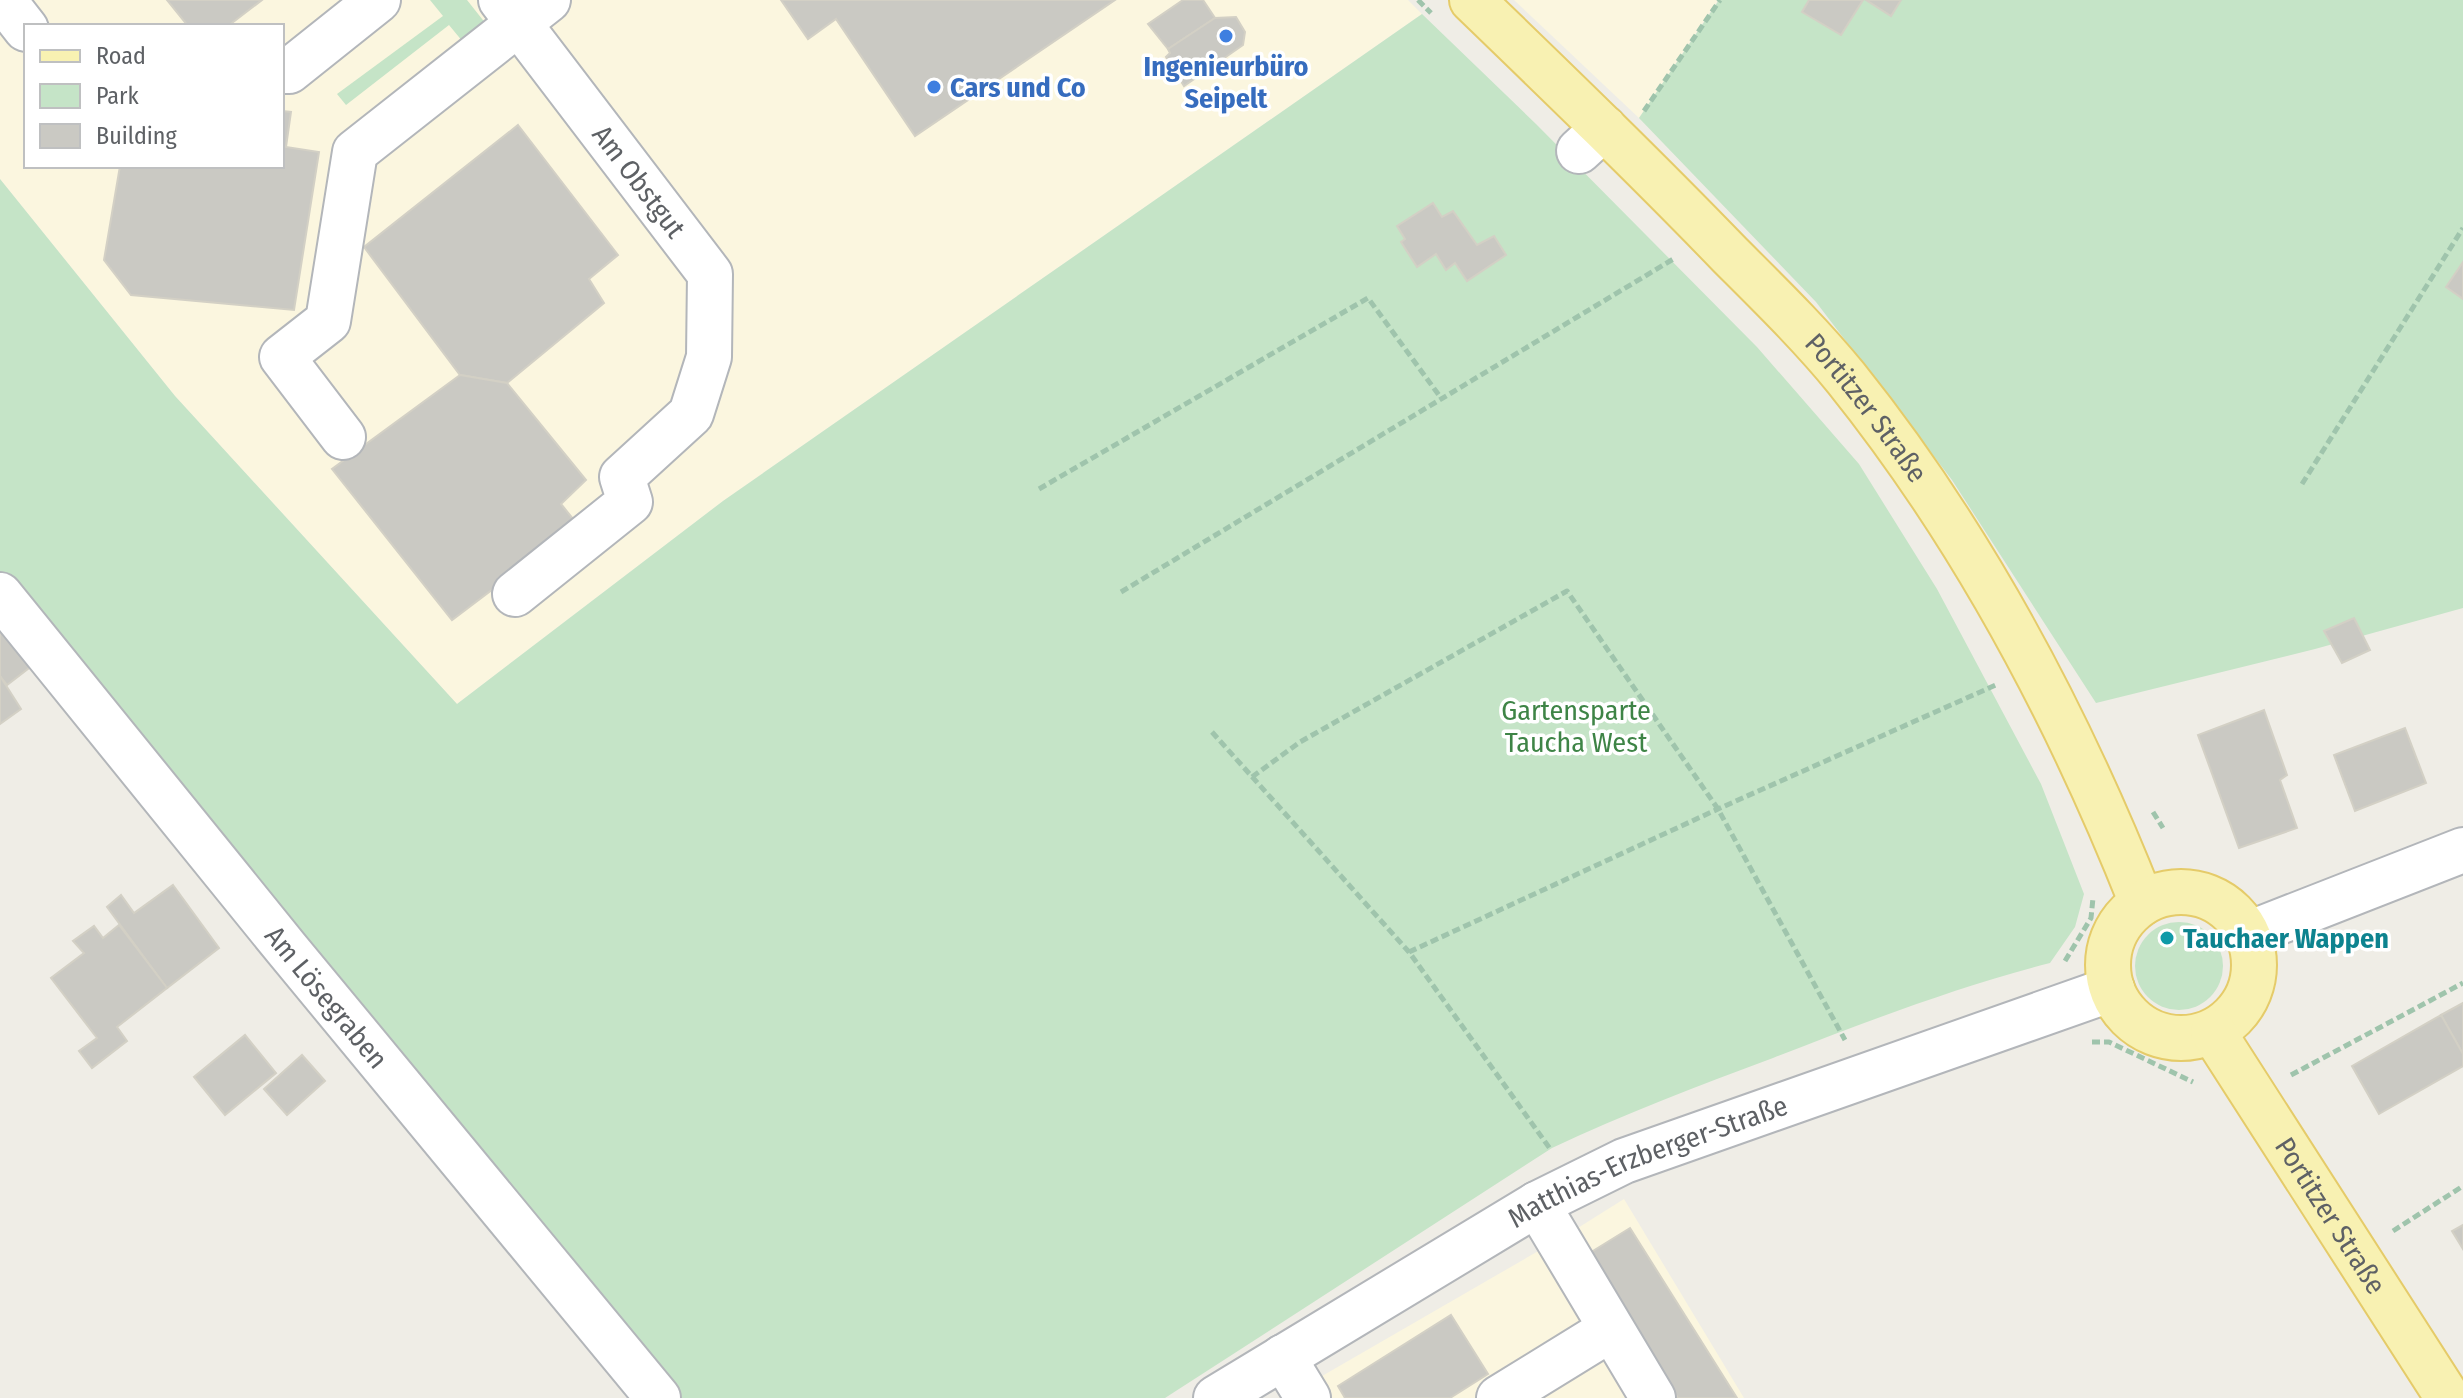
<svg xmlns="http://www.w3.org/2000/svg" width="2463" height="1398" viewBox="0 0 2463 1398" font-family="'Fira Sans Condensed',sans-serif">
<rect width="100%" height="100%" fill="#efede6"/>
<!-- commercial -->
<g fill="#fbf6df" fill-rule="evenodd">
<path d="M0 0H1408L1422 14 723 501 457 704 175 396 0 179ZM26 26H282V166H26Z"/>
<polygon points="1514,0 1718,0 1639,118"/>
<polygon points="1624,1199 1744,1398 1284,1398 1573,1231"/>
</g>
<!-- green -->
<g fill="#c5e4c7">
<polygon points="430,0 467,0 490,29 468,48 449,25 346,105 337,94 443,16"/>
<polygon points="1719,0 2463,0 2463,608 2315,649 2096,703 1952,480 1816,302 1639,118"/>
<path d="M1422 14 1536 124 1757 347 1859 464 1937 589 2041 784 2084 894 2075 927 2050 963C1956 987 1863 1023 1773 1058 1698 1086 1624 1114 1552 1148L1165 1398H655L0 599V179L175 396 457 704 723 501Z"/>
<circle cx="2179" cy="966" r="44"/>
</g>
<!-- building -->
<g fill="#cac9c3" stroke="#d3d0c5" stroke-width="2">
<polygon points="167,0 262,0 228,26 188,26"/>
<polygon points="781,0 1115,0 915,136 836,19 808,39"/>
<polygon points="1183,0 1203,0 1215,18 1168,49 1148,24"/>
<polygon points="1809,0 1863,0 1841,35 1802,12"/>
<polygon points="1866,0 1901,0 1891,16"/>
<polygon points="1236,17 1245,32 1243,45 1184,86 1166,57 1170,53 1168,49 1215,18"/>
<polygon points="282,111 291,112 286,147 319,152 294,310 131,295 104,260 120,166 282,166"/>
<polygon points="518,125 618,255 589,279 604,303 507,383 460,375 364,247"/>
<polygon points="1433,203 1442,217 1453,211 1477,245 1494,236 1506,255 1467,281 1455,263 1446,270 1436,254 1417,267 1401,242 1405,239 1397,226"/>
<polygon points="2463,262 2463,299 2446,287"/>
<polygon points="460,375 507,383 586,480 561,504 578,525 452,620 332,469"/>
<polygon points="2354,618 2370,650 2342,663 2324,631"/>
<polygon points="0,629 37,662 7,685 0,676"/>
<polygon points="0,676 21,709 0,724"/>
<polygon points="2264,710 2287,775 2280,780 2297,828 2239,848 2198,735"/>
<polygon points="2405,728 2426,783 2355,811 2334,755"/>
<polygon points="173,885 219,948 167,988 107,907 121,895 134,913"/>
<polygon points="119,925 167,988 117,1027 127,1041 92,1068 79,1051 97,1038 51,978 84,953 73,941 94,926 103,938"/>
<polygon points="2463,1003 2463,1054 2441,1015"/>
<polygon points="2441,1015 2463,1054 2463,1066 2379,1114 2352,1066"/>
<polygon points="245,1035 276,1073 225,1115 194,1077"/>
<polygon points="302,1055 325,1081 287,1115 264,1089"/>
<polygon points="2463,1225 2463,1249 2452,1231"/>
<polygon points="1630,1228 1737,1398 1678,1398 1588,1254"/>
<polygon points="1451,1315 1488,1374 1450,1398 1345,1398 1338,1386"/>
</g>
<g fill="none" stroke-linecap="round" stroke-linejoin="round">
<defs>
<g id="minor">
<path id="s1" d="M501 0 710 274 709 357 691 414 622 477 630 502 515 594"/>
<polyline points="12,11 26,29"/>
<polyline points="282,71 289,71 378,0"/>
<polyline points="1579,151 1604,128"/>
<polyline points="343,437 282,357 328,321 355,152 548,0"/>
<path id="s2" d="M0 595 286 948 658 1398"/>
<polyline points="2248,934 2463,850"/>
<polyline points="1537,1204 1653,1398"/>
<polyline points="1283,1357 1308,1398"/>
<path id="s3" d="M1216 1398 1537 1204 1624 1161 2112 989"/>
<polyline points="1499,1398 1611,1329"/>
</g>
<g id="major">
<path id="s4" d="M1472 0C1559 84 1646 168 1730 255 1770 295 1811 335 1846 378 1972 535 2068 716 2142 903"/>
<circle cx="2181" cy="965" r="73"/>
<path id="s5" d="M2213 1032 2448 1398"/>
</g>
</defs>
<!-- minor casing -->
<use href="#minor" stroke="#b3b6ba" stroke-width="48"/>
<!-- major casing -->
<use href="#major" stroke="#e5cb69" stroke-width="48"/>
<!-- path -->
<g stroke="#9fc4ac" stroke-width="5" stroke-dasharray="8 4" stroke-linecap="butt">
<polyline points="1418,0 1431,13"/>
<polyline points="1644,111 1720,0"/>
<polyline points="2302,484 2463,228"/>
<polyline points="1039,489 1368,298 1441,398"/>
<polyline points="1121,592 1675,258"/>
<polyline points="1212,732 1409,952 1551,1150"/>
<polyline points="1252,777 1300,742 1567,591 1718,809 1845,1040"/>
<polyline points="2153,812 2163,828"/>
<polyline points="1409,952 1718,809 1998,684"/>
<polyline points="2065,961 2091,918 2093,898"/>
<polyline points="2092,1042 2109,1042 2193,1082"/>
<polyline points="2291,1075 2463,983"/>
<polyline points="2393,1231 2463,1186"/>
</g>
<!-- minor -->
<use href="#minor" stroke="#fff" stroke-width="44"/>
<!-- major -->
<use href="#major" stroke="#f8f1b2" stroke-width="44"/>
</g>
<!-- markers -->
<g fill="#3f7fe0" stroke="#fff" stroke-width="3">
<circle cx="1226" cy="36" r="8"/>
<circle cx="934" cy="87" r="8"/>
</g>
<circle fill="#0f9aa8" stroke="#fff" stroke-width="3" cx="2167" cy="938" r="8"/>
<g text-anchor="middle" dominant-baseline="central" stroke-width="7" stroke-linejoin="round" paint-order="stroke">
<!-- shop labels -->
<g font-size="28" font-weight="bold" fill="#366cbe" stroke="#fff">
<text x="1226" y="66">Ingenieurbüro<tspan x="1226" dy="32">Seipelt</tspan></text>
<text x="950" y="87" text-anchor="start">Cars und Co</text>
</g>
<!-- street labels -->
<g font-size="28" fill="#5e6165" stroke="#fff">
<text stroke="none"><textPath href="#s1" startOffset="228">Am Obstgut</textPath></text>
<text stroke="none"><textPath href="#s4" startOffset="568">Portitzer Straße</textPath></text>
<text stroke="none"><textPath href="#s2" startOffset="518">Am Lösegraben</textPath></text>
<text stroke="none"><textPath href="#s3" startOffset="494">Matthias-Erzberger-Straße</textPath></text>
<text stroke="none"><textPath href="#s5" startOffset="218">Portitzer Straße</textPath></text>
</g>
<!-- park labels -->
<g font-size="28" fill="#3e8446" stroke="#fff">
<text x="1576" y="710">Gartensparte<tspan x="1576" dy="32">Taucha West</tspan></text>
</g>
<!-- culture labels -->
<g font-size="28" font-weight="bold" fill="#0d838f" stroke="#fff" text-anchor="start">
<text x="2183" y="938">Tauchaer Wappen</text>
</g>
</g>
<!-- legend -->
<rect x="24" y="24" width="260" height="144" fill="#ffffff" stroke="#bfc0c1" stroke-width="2"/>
<rect x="40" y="50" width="40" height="12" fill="#f8f1b2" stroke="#bfc0c1" stroke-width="2"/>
<text x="96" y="64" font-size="24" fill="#5e6165">Road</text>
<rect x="40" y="84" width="40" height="24" fill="#c5e4c7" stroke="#bfc0c1" stroke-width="2"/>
<text x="96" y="104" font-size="24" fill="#5e6165">Park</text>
<rect x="40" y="124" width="40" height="24" fill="#cac9c3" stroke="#bfc0c1" stroke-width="2"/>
<text x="96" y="144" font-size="24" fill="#5e6165">Building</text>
</svg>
